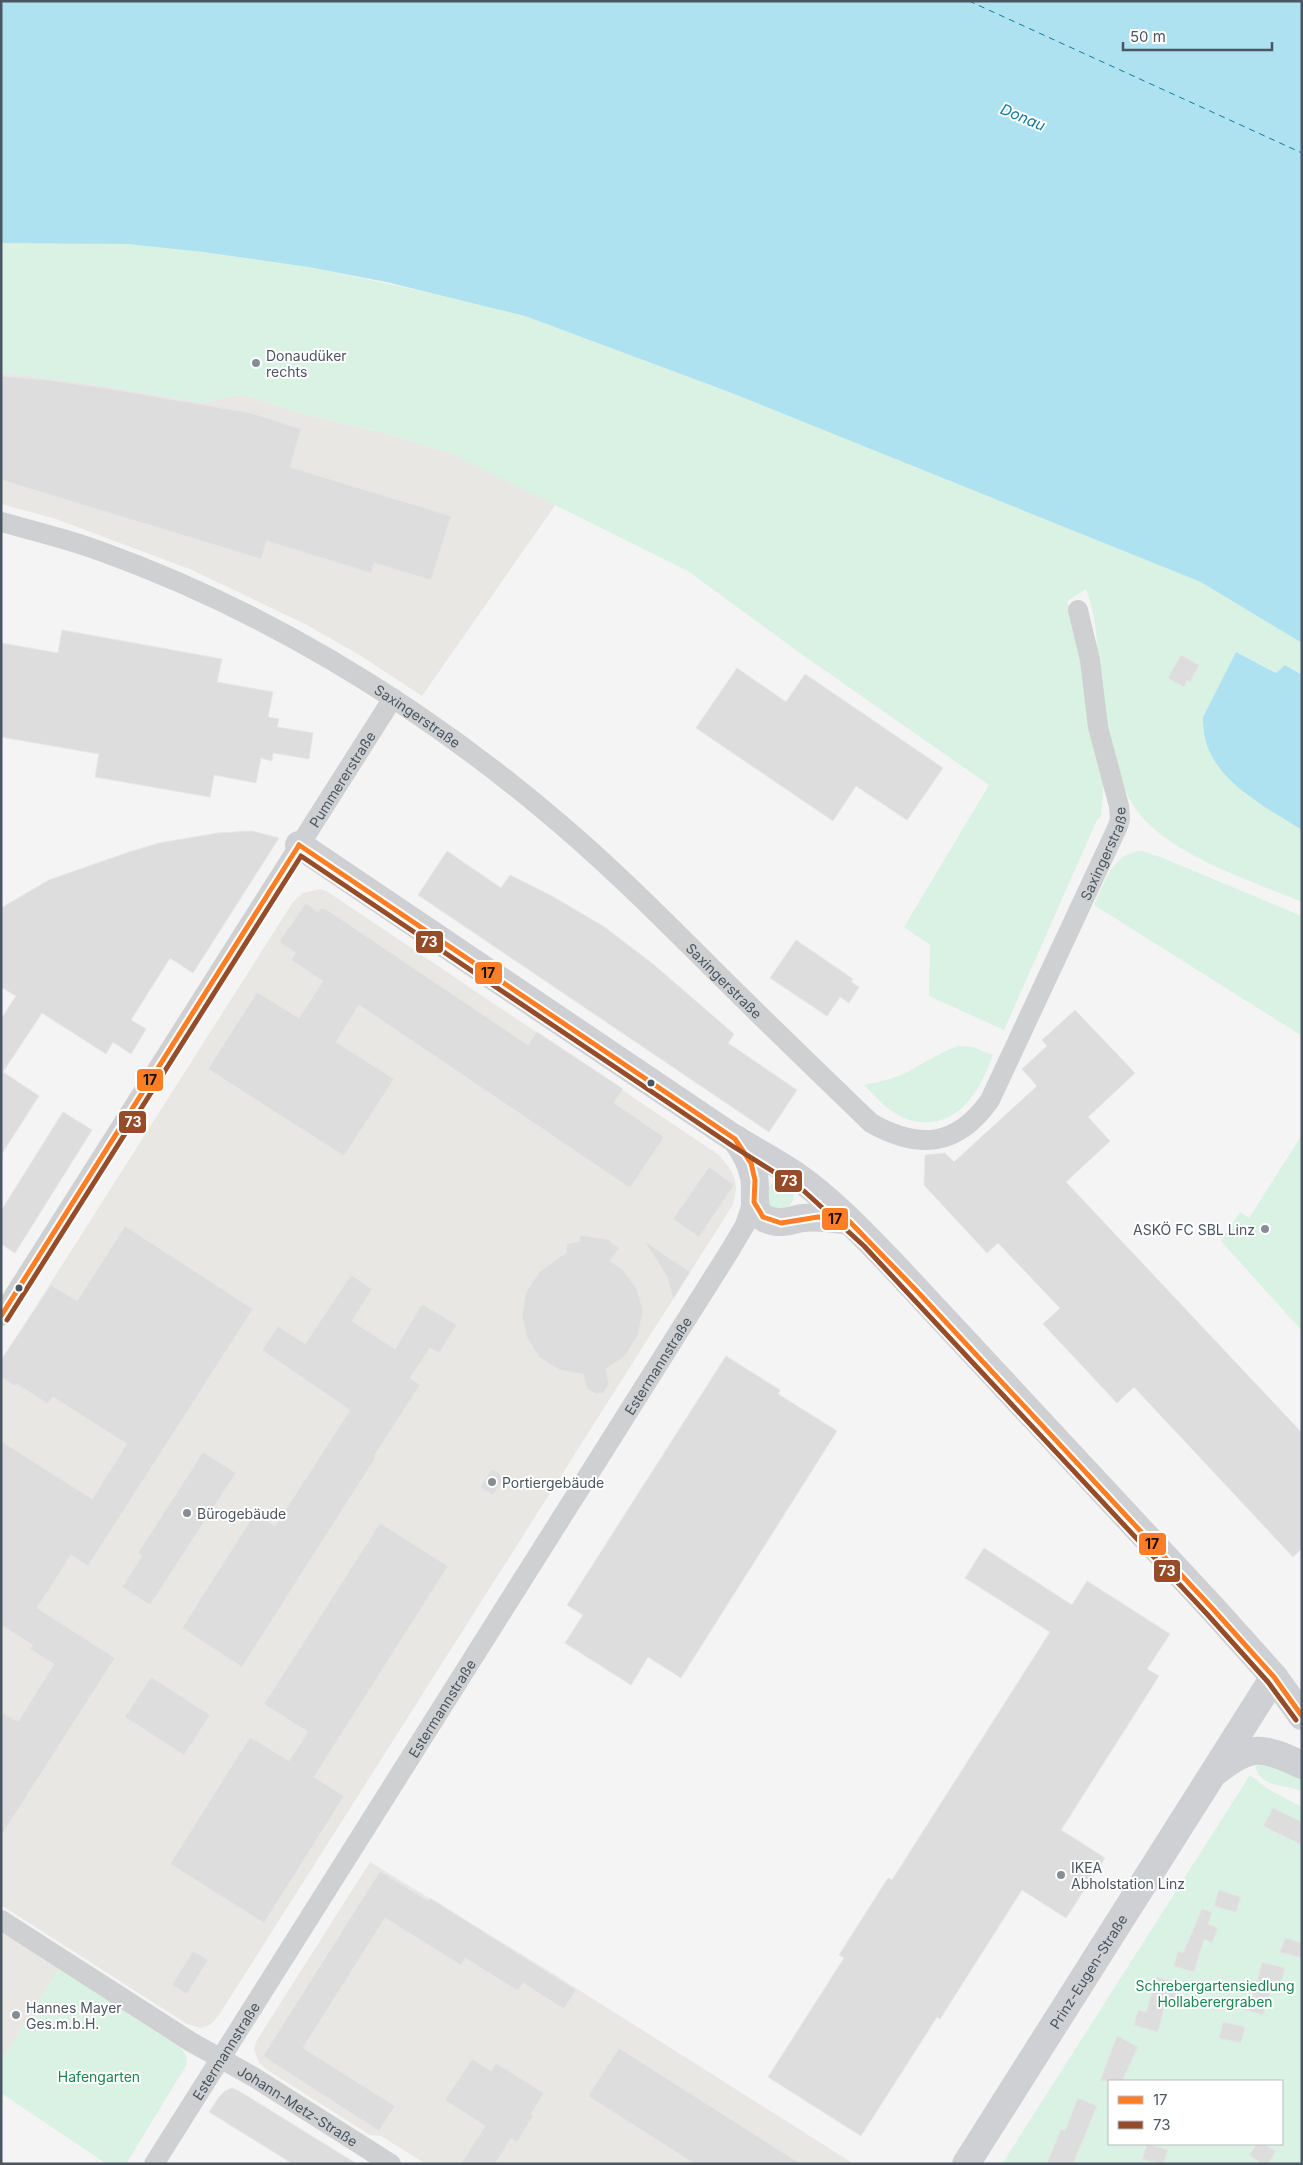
<svg xmlns="http://www.w3.org/2000/svg" width="1303" height="2165" viewBox="0 0 1303 2165" font-family="Inter,sans-serif">
<rect width="100%" height="100%" fill="#f4f4f4"/>
<!-- commercial -->
<g fill="#e8e7e3">
<polygon points="1,372 104,386 204,403 240,394 303,414 380,432 450,453 556,504 422,696 358,654 305,624 192,570 56,519 1,504"/>
<polygon points="320,889 328,892 719,1155 730,1169 735,1179 736,1190 733,1204 722,1222 219,2015 211,2024 201,2028 187,2024 1,1905 1,1361 293,902 303,893"/>
<polygon points="370,1862 549,1971 854,2164 426,2164 381,2136 370,2135 266,2069 259,2063 254,2049 257,2040"/>
<polygon points="1,1932 59,1969 1,2061"/>
</g>
<!-- green -->
<g fill="#d9f2e3" fill-rule="evenodd">
<path d="M47 242 127 244 203 252 308 267 460 299 525 316 729 392 1202 582 1302 643V675L1285 665 1277 673 1236 652 1203 717V727L1206 738 1245 794 1302 830V902C1250 880 1164 854 1133 805 1123 789 1118 771 1112 753 1109 741 1103 729 1102 717 1096 674 1102 630 1086 589L1067 601 1071 612 1104 783 1101 816 1097 820 1004 1030 929 996 930 945 904 927 989 785 797 651 688 571 450 453 380 432 303 414 240 394 204 403 104 386 1 372V243Z"/>
<path d="M1142 851 1163 858 1302 916V1036L1094 905C1106 881 1111 854 1142 851Z"/>
<path d="M958 1046 973 1047 993 1055C987 1070 981 1086 970 1099 952 1123 921 1130 895 1113 883 1106 874 1094 864 1085 879 1082 894 1079 909 1071 926 1062 940 1052 958 1046Z"/>
<polygon points="1302,1135 1302,1331 1221,1241 1240,1212 1249,1218"/>
<circle cx="780" cy="1195" r="14"/>
<path d="M1260 1765 1272 1766 1302 1778V1792C1287 1784 1261 1789 1255 1766Z"/>
<path d="M1250 1775 1268 1789 1302 1807V2164H1002ZM1109 2081H1282V2144H1109Z"/>
<polygon points="59,1969 180,2047 186,2055 187,2064 126,2164 107,2164 1,2093 1,2061"/>
</g>
<!-- water -->
<g fill="#aee2f0">
<polygon points="1,1 1302,1 1302,643 1201,582 729,392 525,316 386,282 308,267 203,252 127,244 1,243"/>
<path d="M1236 652 1276 673 1285 665 1302 675V830C1260 803 1201 776 1203 717Z"/>
</g>
<g fill="none" stroke-linecap="round" stroke-linejoin="round">
<!-- ferry -->
<polyline stroke="#0c7c9b" stroke-width="1" stroke-dasharray="6 5" stroke-linecap="butt" points="969,1 1302,153"/>
</g>
<!-- building -->
<g fill="#ddddde" stroke="#e5e6e7">
<polygon points="1,376 47,380 104,388 251,413 301,429 290,467 451,516 431,580 374,563 371,573 267,541 261,559 1,480"/>
<polygon points="62,630 222,659 217,682 273,692 268,717 279,719 277,727 313,733 309,759 273,753 272,761 261,758 256,783 214,775 210,797 95,777 99,754 1,737 1,643 58,653"/>
<polygon points="1181,655 1199,665 1190,682 1187,680 1184,687 1168,678"/>
<polygon points="737,668 786,702 805,674 943,768 907,820 856,786 833,821 696,728"/>
<polygon points="252,831 279,838 193,973 170,958 131,1020 146,1029 131,1054 113,1042 106,1054 42,1013 3,1072 39,1096 1,1155 1,1019 16,996 1,987 1,908 49,880 126,853 159,843 218,833"/>
<polygon points="447,851 501,888 510,875 550,895 603,926 653,964 734,1034 728,1043 797,1090 769,1132 418,895"/>
<polygon points="306,903 318,912 321,908 326,909 528,1045 537,1032 623,1089 614,1103 664,1137 630,1188 359,1005 336,1042 394,1079 344,1156 208,1069 257,992 299,1018 323,981 291,960 296,953 279,942"/>
<polygon points="796,940 853,979 851,982 859,987 849,1003 840,997 827,1016 770,978"/>
<polygon points="1075,1010 1135,1073 1088,1117 1110,1141 1066,1182 1302,1433 1302,1548 1293,1557 1134,1387 1117,1403 1043,1324 1060,1308 998,1243 987,1253 924,1185 925,1155 945,1153 954,1162 1037,1086 1022,1069 1047,1046 1042,1040"/>
<polygon points="63,1112 92,1130 15,1253 1,1244 1,1211"/>
<polygon points="709,1167 734,1185 699,1237 673,1219"/>
<polygon points="125,1226 253,1309 88,1566 71,1555 37,1608 115,1658 1,1836 1,1712 18,1722 54,1664 30,1649 33,1645 1,1625 1,1441 92,1499 127,1444 53,1397 48,1404 17,1384 15,1386 1,1377 1,1360 51,1285 77,1301"/>
<polygon points="580,1235 611,1240 610,1242 619,1248 610,1261 623,1270 637,1289 643,1311 638,1335 625,1356 606,1369 609,1384 603,1393 596,1394 587,1389 583,1374 560,1370 540,1358 527,1338 522,1315 526,1292 539,1272 567,1252 566,1244 580,1241"/>
<polygon points="644,1241 690,1272 673,1299 667,1276"/>
<polygon points="351,1275 372,1289 352,1321 395,1349 422,1304 457,1325 439,1353 430,1348 410,1378 420,1385 374,1456 376,1457 242,1667 182,1628 255,1513 275,1526 350,1410 262,1350 278,1326 305,1344"/>
<polygon points="726,1356 780,1390 778,1394 837,1431 681,1678 648,1657 631,1685 565,1643 583,1615 567,1605"/>
<polygon points="203,1452 236,1473 150,1605 122,1587 142,1556 138,1553"/>
<polygon points="492,1469 505,1477 493,1495 480,1487"/>
<polygon points="380,1523 448,1566 314,1777 344,1796 264,1923 170,1864 250,1737 289,1761 308,1732 264,1704"/>
<polygon points="984,1548 1072,1605 1087,1581 1170,1634 1147,1669 1159,1676 1061,1830 1105,1858 1066,1918 1022,1890 940,2019 937,2017 861,2136 768,2077 844,1958 839,1955 888,1878 892,1880 1050,1632 965,1578"/>
<polygon points="151,1677 210,1715 184,1755 125,1717"/>
<polygon points="1273,1808 1302,1822 1302,1845 1263,1826"/>
<polygon points="380,1871 428,1901 430,1898 576,1990 564,2009 523,1983 518,1991 465,1958 461,1965 385,1918 303,2048 395,2106 379,2131 263,2056"/>
<polygon points="1219,1890 1241,1897 1236,1912 1214,1906"/>
<polygon points="1202,1909 1212,1912 1208,1924 1218,1928 1212,1943 1204,1939 1194,1972 1174,1966 1178,1951 1183,1953"/>
<polygon points="1285,1938 1302,1943 1302,1958 1280,1952"/>
<polygon points="193,1951 208,1960 187,1994 172,1985"/>
<polygon points="1262,1962 1285,1968 1281,1983 1274,1981 1263,2015 1243,2009 1247,1994 1253,1996"/>
<polygon points="1157,1977 1180,1984 1175,1999 1167,1997 1158,2032 1134,2025 1138,2010 1146,2012"/>
<polygon points="1223,2022 1245,2027 1241,2043 1219,2038"/>
<polygon points="1117,2036 1138,2047 1122,2081 1100,2081"/>
<polygon points="619,2048 801,2164 695,2164 588,2096"/>
<polygon points="472,2059 491,2071 496,2063 544,2093 531,2114 533,2116 517,2142 511,2138 495,2164 461,2164 485,2126 445,2100"/>
<polygon points="232,2088 239,2091 357,2164 293,2164 209,2112 219,2097 225,2091"/>
<polygon points="1078,2098 1097,2106 1073,2164 1047,2164 1061,2129 1065,2131"/>
<polygon points="1147,2144 1168,2150 1163,2164 1142,2159"/>
<polygon points="1257,2144 1264,2144 1276,2151 1268,2164 1263,2164 1249,2155"/>
</g>
<g fill="none" stroke-linecap="round" stroke-linejoin="round">
<!-- street -->
<g stroke="#ced0d2" stroke-width="20">
<path id="s1" d="M1 522C34 531 68 539 100 551 259 608 410 699 540 807 601 857 657 913 713 969 765 1021 818 1072 871 1123 919 1150 957 1147 990 1100L1118 826 1120 819 1119 806 1098 727 1090 660 1078 610"/>
<path id="s2" d="M1 1316 393 698"/>
<path id="s3" d="M1 1920 191 2042 252 2076 391 2164"/>
<path id="s4" d="M154 2164 729 1252 745 1225 754 1198"/>
</g>
<!-- secondary -->
<g stroke="#ced0d4" stroke-width="28">
<path d="M299 845 735 1139C755 1151 776 1162 795 1175 831 1200 862 1233 892 1264L1213 1609 1274 1677 1302 1716"/>
<path d="M736 1139C745 1152 751 1162 754 1177 758 1195 746 1218 777 1222 786 1223 795 1219 803 1218 819 1216 834 1219 849 1221"/>
<path d="M1217 1771C1251 1743 1264 1747 1302 1765"/>
<path id="s5" d="M966 2164 1274 1677"/>
</g>
<defs>
<g id="bus-1">
<polyline points="299,845 735,1139 751,1163 755,1180 754,1202 763,1217 781,1223 818,1217 849,1221 916,1290 1213,1609 1274,1677 1302,1716"/>
<polyline points="1,1316 299,845"/>
</g>
<polyline id="bus-2" points="7,1320 301,856 731,1145 804,1191 864,1246 1207,1614 1268,1682 1296,1720"/>
</defs>
<!-- bus-1 casing -->
<use href="#bus-1" stroke="#fff" stroke-width="9"/>
<!-- bus-2 casing -->
<use href="#bus-2" stroke="#fff" stroke-width="9"/>
<!-- bus-1 -->
<use href="#bus-1" stroke="#ff7d24" stroke-width="5"/>
<!-- bus-2 -->
<use href="#bus-2" stroke="#964c29" stroke-width="5"/>
</g>
<!-- markers -->
<g fill="#868d94" stroke="#fff" stroke-width="2">
<circle cx="256" cy="363" r="5"/>
<circle cx="1265" cy="1229" r="5"/>
<circle cx="492" cy="1482" r="5"/>
<circle cx="187" cy="1513" r="5"/>
<circle cx="1061" cy="1875" r="5"/>
<circle cx="16" cy="2015" r="5"/>
</g>
<g fill="#4a5661" stroke="#fff" stroke-width="2">
<circle cx="651" cy="1083" r="4.5"/>
<circle cx="19" cy="1288" r="4.5"/>
</g>
<g text-anchor="middle" dominant-baseline="central" stroke-width="4" stroke-linejoin="round" paint-order="stroke">
<!-- poi labels -->
<g font-size="14" fill="#4a5661" stroke="#fff" text-anchor="start">
<text x="266" y="355">Donaudüker<tspan x="266" dy="16">rechts</tspan></text>
<text x="1255" y="1229" text-anchor="end">ASKÖ FC SBL Linz</text>
<text x="502" y="1482">Portiergebäude</text>
<text x="197" y="1513">Bürogebäude</text>
<text x="1071" y="1867">IKEA<tspan x="1071" dy="16">Abholstation Linz</tspan></text>
<text x="26" y="2007">Hannes Mayer<tspan x="26" dy="16">Ges.m.b.H.</tspan></text>
</g>
<!-- street labels -->
<g font-size="14" fill="#4a5661" stroke="#fff">
<text stroke="none"><textPath href="#s1" startOffset="462">Saxingerstraße</textPath></text>
<text stroke="none"><textPath href="#s2" startOffset="636">Pummererstraße</textPath></text>
<text stroke="none"><textPath href="#s1" startOffset="1481">Saxingerstraße</textPath></text>
<text stroke="none"><textPath href="#s1" startOffset="868">Saxingerstraße</textPath></text>
<text stroke="none"><textPath href="#s4" startOffset="944">Estermannstraße</textPath></text>
<text stroke="none"><textPath href="#s4" startOffset="539">Estermannstraße</textPath></text>
<text stroke="none"><textPath href="#s5" startOffset="228">Prinz-Eugen-Straße</textPath></text>
<text stroke="none"><textPath href="#s4" startOffset="134">Estermannstraße</textPath></text>
<text stroke="none"><textPath href="#s3" startOffset="350">Johann-Metz-Straße</textPath></text>
</g>
<!-- park labels -->
<g font-size="14" fill="#17864f" stroke="#fff">
<text x="1215" y="1985">Schrebergartensiedlung<tspan x="1215" dy="16">Hollaberergraben</tspan></text>
<text x="99" y="2076">Hafengarten</text>
</g>
<!-- water labels -->
<g font-size="15" font-style="italic" fill="#0c7c9b" stroke="#fff">
<text transform="translate(1023 117) rotate(23)">Donau</text>
</g>
</g>
<g stroke="#fff" stroke-width="2">
<rect x="415" y="930" width="29" height="24" rx="5" fill="#964c29"/>
<rect x="474" y="961" width="29" height="24" rx="5" fill="#ff7d24"/>
<rect x="136" y="1068" width="28" height="24" rx="5" fill="#ff7d24"/>
<rect x="118" y="1110" width="29" height="24" rx="5" fill="#964c29"/>
<rect x="774" y="1169" width="29" height="24" rx="5" fill="#964c29"/>
<rect x="821" y="1207" width="28" height="24" rx="5" fill="#ff7d24"/>
<rect x="1138" y="1532" width="29" height="24" rx="5" fill="#ff7d24"/>
<rect x="1153" y="1559" width="28" height="24" rx="5" fill="#964c29"/>
</g>
<g font-size="14" text-anchor="middle" font-weight="bold" fill="#fff">
<text x="429" y="947">73</text>
<text x="133" y="1127">73</text>
<text x="789" y="1186">73</text>
<text x="1167" y="1576">73</text>
</g>
<g font-size="14" text-anchor="middle" font-weight="bold" fill="#111">
<text x="488" y="978">17</text>
<text x="150" y="1085">17</text>
<text x="835" y="1224">17</text>
<text x="1152" y="1549">17</text>
</g>
<!-- border -->
<rect width="1303" height="2165" fill="none" stroke="#4a5661" stroke-width="5"/>
<!-- legend -->
<rect x="1108" y="2080" width="175" height="65" fill="#ffffff" stroke="#b7bbc0"/>
<rect x="1118" y="2096" width="25" height="8" fill="#ff7d24" stroke="#b7bbc0"/>
<text x="1153" y="2105" font-size="15" fill="#4a5661">17</text>
<rect x="1118" y="2121" width="25" height="8" fill="#964c29" stroke="#b7bbc0"/>
<text x="1153" y="2130" font-size="15" fill="#4a5661">73</text>
<!-- scale -->
<path d="M1123 42v8h149v-8" fill="none" stroke="#4a5661" stroke-width="2.5"/>
<text x="1130" y="42" font-size="15" fill="#4a5661" stroke="#ffffff" stroke-width="4" paint-order="stroke">50 m</text>
</svg>
